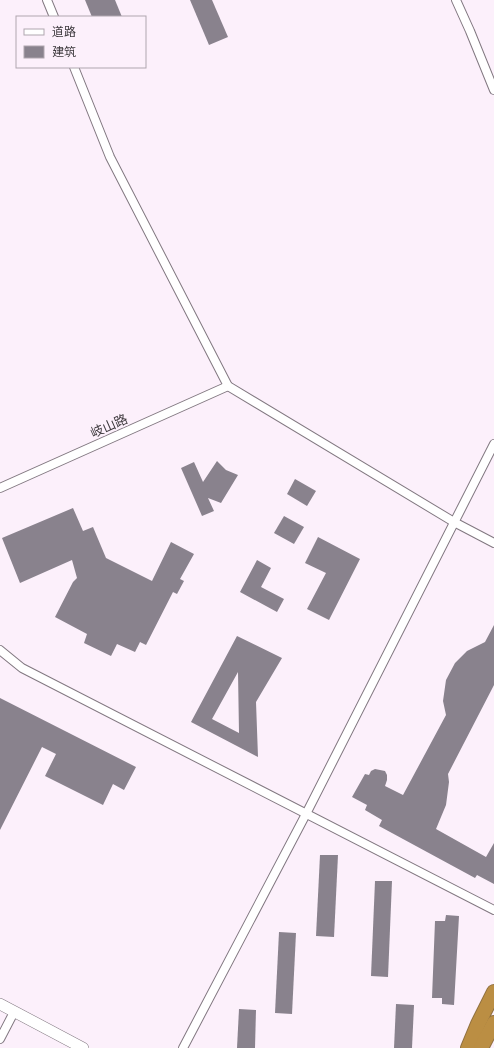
<svg xmlns="http://www.w3.org/2000/svg" width="494" height="1048" viewBox="0 0 494 1048" font-family="Poppins,'Noto Sans SC',sans-serif">
<rect width="100%" height="100%" fill="#fcf0fb"/>
<!-- building -->
<g fill="#89828d" fill-rule="evenodd">
<polygon points="85,0 115,0 122,17 92,17"/>
<polygon points="190,0 212,0 228,37 209,45"/>
<polygon points="217,461 226,470 238,475 221,503 208,498 214,511 202,516 181,468 194,462 203,482"/>
<polygon points="295,479 316,491 307,506 287,494"/>
<polygon points="73,508 83,531 93,527 106,558 152,581 171,542 194,554 180,579 184,581 177,594 173,592 146,645 140,642 135,652 117,644 111,656 84,643 87,634 55,617 73,582 77,578 72,560 20,583 2,538"/>
<polygon points="284,516 304,527 294,544 274,533"/>
<polygon points="318,537 360,559 329,620 307,609 326,573 305,563"/>
<polygon points="257,560 271,568 261,587 284,599 277,612 240,592"/>
<polygon points="494,625 494,685 448,774 449,782 446,805 436,829 486,857 494,843 494,884 477,875 475,878 379,826 382,820 365,810 367,805 352,797 365,774 369,775 371,771 375,769 385,771 387,775 387,780 385,786 403,795 446,715 443,701 446,680 455,663 467,651 485,642"/>
<path d="M237 636 282 658 256 702 258 757 191 722ZM238 672 239 733 212 719Z"/>
<polygon points="0,698 136,767 124,790 113,784 103,805 45,776 56,754 42,747 0,830"/>
<polygon points="320,855 338,855 334,937 316,936"/>
<polygon points="375,881 392,881 388,977 371,976"/>
<polygon points="446,915 459,916 454,1005 442,1004 442,998 432,998 435,921 445,921"/>
<polygon points="279,932 296,933 292,1014 275,1013"/>
<polygon points="396,1004 414,1005 412,1048 394,1048"/>
<polygon points="239,1009 256,1010 255,1048 237,1048"/>
</g>
<g fill="none" stroke-linecap="round" stroke-linejoin="round">
<defs>
<g id="street">
<polyline points="47,0 54,17"/>
<polyline points="456,0 470,31 494,90"/>
<polyline points="74,67 110,157 228,386 454,522 494,543"/>
<polyline points="0,488 228,386"/>
<polyline points="0,650 22,668 494,910"/>
<polyline points="0,1039 14,1012"/>
<polyline points="183,1048 306,814 494,444"/>
</g>
<polyline id="secondary" points="0,1004 83,1048"/>
<g id="highway">
<polyline points="468,1048 478,1024 494,992"/>
<polyline points="481,1048 494,1023"/>
</g>
</defs>
<!-- street casing -->
<use href="#street" stroke="#827881" stroke-width="10"/>
<!-- secondary casing -->
<use href="#secondary" stroke="#827881" stroke-width="12"/>
<!-- highway casing -->
<use href="#highway" stroke="#8f7041" stroke-width="16"/>
<!-- street -->
<use href="#street" stroke="#fff" stroke-width="8"/>
<!-- secondary -->
<use href="#secondary" stroke="#fff" stroke-width="11"/>
<!-- highway -->
<use href="#highway" stroke="#bb8e43" stroke-width="14"/>
</g>
<g text-anchor="middle" dominant-baseline="central" stroke-width="3" stroke-linejoin="round" paint-order="stroke">
<!-- street labels -->
<g font-size="13" fill="#3c383c" stroke="#fcf0fb">
<text transform="translate(109 426) rotate(-24)">岐山路</text>
</g>
</g>
<!-- legend -->
<rect x="16" y="16" width="130" height="52" fill="#fcf0fb" stroke="#afa6af"/>
<rect x="24" y="29" width="20" height="6" fill="#ffffff" stroke="#afa6af"/>
<text x="52" y="36" font-size="12" fill="#3c383c">道路</text>
<rect x="24" y="46" width="20" height="12" fill="#89828d" stroke="#afa6af"/>
<text x="52" y="56" font-size="12" fill="#3c383c">建筑</text>
</svg>
